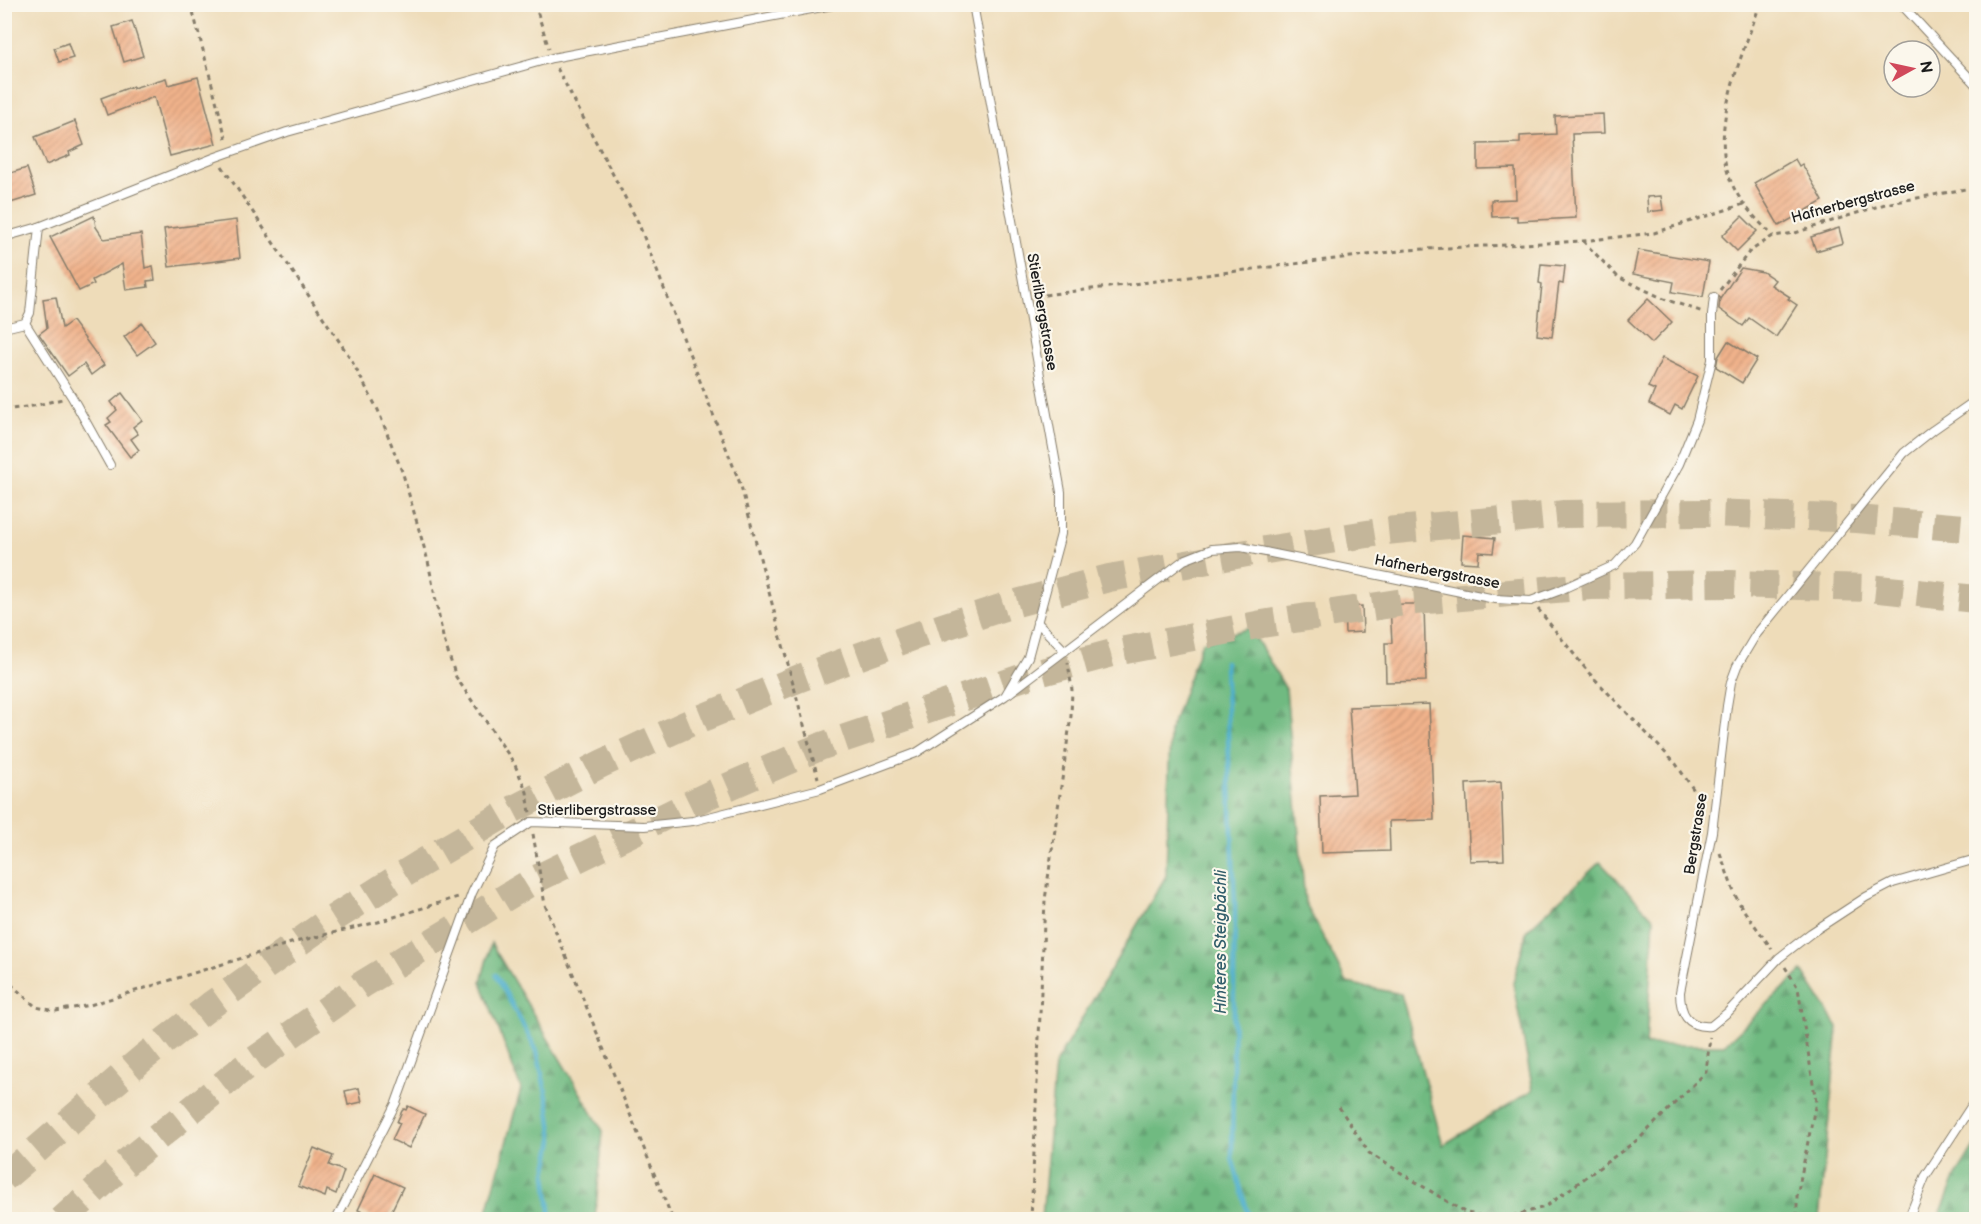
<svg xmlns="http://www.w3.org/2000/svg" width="1981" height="1224" viewBox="0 0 1981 1224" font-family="'Balsamiq Sans',sans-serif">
<defs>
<pattern id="forest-firs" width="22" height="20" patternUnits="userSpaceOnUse" patternTransform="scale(1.5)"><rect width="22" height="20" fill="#70ba81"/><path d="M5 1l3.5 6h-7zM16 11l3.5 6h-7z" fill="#609f6f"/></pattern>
<pattern id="building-hatch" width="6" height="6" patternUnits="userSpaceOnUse" patternTransform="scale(1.5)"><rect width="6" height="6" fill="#f0b28b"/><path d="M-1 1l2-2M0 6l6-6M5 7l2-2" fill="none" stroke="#cd9877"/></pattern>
</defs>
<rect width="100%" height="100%" fill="#fbf7ec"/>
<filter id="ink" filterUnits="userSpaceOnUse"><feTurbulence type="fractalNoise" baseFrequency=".0167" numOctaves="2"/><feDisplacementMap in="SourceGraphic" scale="12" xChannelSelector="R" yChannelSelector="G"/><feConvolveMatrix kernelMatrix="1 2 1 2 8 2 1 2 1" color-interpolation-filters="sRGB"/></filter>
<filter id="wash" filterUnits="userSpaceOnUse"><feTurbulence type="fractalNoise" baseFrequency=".008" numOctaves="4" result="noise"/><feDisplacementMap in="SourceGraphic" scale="24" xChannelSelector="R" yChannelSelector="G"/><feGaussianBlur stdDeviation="1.35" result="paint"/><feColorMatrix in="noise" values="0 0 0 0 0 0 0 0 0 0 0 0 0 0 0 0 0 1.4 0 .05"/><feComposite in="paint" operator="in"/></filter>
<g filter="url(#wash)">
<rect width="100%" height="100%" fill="#eedcb9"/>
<!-- forest -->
<g fill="url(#forest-firs)" stroke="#466b4e" stroke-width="1.5">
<polygon points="1250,628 1286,689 1305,902 1347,983 1401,994 1443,1145 1533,1090 1513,983 1527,930 1600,862 1654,919 1646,1045 1724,1045 1802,971 1838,1027 1819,1219 1042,1219 1055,1064 1166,876 1170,731 1202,642"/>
<polygon points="491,943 603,1131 595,1219 485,1219 521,1089 481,982"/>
<polygon points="1976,1144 1976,1219 1938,1219 1956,1176"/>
</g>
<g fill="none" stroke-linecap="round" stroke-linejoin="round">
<!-- stream -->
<g stroke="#4dafcc" stroke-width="4.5">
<polyline points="1225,662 1235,906 1232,1158 1250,1220"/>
<polyline points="496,975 537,1051 548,1102 553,1140 546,1174 551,1220"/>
</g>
</g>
<g id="blocks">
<!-- building -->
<g fill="url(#building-hatch)">
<polygon points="132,21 143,56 124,62 113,27"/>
<polygon points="68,43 73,58 59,62 54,48"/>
<polygon points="198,77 216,144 170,156 154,97 107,115 101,98 133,86 133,88 166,78 168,85"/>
<polygon points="1603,114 1604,133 1572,134 1576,218 1517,221 1517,216 1492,217 1491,200 1516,199 1515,168 1478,169 1478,144 1520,143 1520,136 1556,134 1555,116"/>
<polygon points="75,121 84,145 69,152 70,155 46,165 35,137"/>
<polygon points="1795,159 1799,166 1802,164 1823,201 1779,226 1754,183"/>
<polygon points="27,168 36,195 4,205 4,175"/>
<polygon points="1661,196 1663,210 1648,212 1647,197"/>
<polygon points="94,216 96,227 104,239 141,234 145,268 153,266 155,280 147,281 148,287 126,290 122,264 92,280 94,284 79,291 50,237"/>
<polygon points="1742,216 1757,231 1737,251 1722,236"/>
<polygon points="236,220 240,258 169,267 164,229"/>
<polygon points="1839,228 1843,243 1816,251 1811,237"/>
<polygon points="1638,250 1709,262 1703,297 1672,292 1674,282 1633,274"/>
<polygon points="1541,264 1565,266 1563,284 1559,283 1552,337 1537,335 1542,284 1539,283"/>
<polygon points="1741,268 1763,272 1775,280 1771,285 1790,297 1788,299 1797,305 1776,337 1749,318 1743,326 1719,309 1720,299"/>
<polygon points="56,297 62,328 72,321 104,365 91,375 84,364 68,376 39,334 47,328 43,299"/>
<polygon points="1648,299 1672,322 1652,343 1628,320"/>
<polygon points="142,323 155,342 137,355 124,337"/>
<polygon points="1728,341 1757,359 1742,383 1716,367 1718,357"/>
<polygon points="1662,358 1698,376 1682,409 1675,405 1670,415 1649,404 1655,390 1648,387"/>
<polygon points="122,393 142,420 133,427 138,434 131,439 139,450 130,457 106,425 111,422 108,418 117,410 111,402"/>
<polygon points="1463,535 1495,538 1493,553 1479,552 1478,563 1461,562"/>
<polygon points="1403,604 1424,604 1426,681 1386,682 1385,643 1392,643 1390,605"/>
<polygon points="1362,606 1363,632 1345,633 1344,607"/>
<polygon points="1429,704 1434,820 1389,821 1390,851 1322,853 1320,796 1355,794 1349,707"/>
<polygon points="1501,782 1504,860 1470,861 1466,784"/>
<polygon points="359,1088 362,1102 348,1105 345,1091"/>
<polygon points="408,1106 425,1114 409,1148 392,1140 400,1123 397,1122 402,1111 404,1109 406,1110"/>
<polygon points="314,1148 333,1156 329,1165 344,1171 336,1194 327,1190 325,1197 298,1186"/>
<polygon points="375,1174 403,1187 387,1220 379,1220 358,1210"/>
</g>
</g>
</g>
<g filter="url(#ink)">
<use href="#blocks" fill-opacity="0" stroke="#857c6a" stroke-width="1.5"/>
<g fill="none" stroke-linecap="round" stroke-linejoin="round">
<!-- motorway-tunnel -->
<g stroke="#c4b69a" stroke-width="28" stroke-dasharray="28 14" stroke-linecap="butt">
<polyline points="4,1178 143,1058 211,1005 323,925 420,864 512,810 601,764 685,725 800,678 915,636 1013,604 1109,578 1247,553 1386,531 1564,514 1713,513 1857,519 1976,529"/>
<polyline points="62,1220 117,1170 242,1069 363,984 536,879 711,794 822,746 1027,676 1120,651 1262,624 1404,602 1590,586 1731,584 1869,588 1976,599"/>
</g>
<defs>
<g id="service">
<polyline points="1901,4 1976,85"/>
<polyline points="4,237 39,227 216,157 287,132 552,58 838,4"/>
<polyline points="25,323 72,397 110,465"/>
<polyline points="4,328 25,323 30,313 39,227"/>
<path d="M1976 400 1933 430 1904 453 1755 636 1737 666 1731 682 1727 706 1712 832 1680 992C1680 1013 1687 1028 1711 1026L1728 1012 1779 958 1811 933 1866 897 1893 883 1976 859"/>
<polyline points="1037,622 1065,651"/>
<polyline points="1008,694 1184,560 1212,549 1241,547 1495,599 1531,601 1558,591 1615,565 1635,543 1679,464 1697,420 1712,360 1712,315 1714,297"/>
<polyline points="336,1220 396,1103 472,893 495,846 531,822 644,826 693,821 820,789 916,753 1005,696 1028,657 1061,534 1061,492 973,4"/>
<polyline points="1908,1220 1925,1177 1976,1099"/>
</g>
</defs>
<!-- service casing -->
<use href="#service" stroke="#857c6a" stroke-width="10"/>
<!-- path -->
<g stroke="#857c6a" stroke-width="3" stroke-dasharray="4.5 4.5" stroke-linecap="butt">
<polyline points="191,4 227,142"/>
<polyline points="535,4 549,49"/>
<path d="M1760 4C1742 58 1706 131 1733 186 1742 205 1758 221 1773 236"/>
<polyline points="557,68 638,222 741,486 818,778"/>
<polyline points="222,166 349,356 378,410 403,474 428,561 443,637 456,677 514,763 527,792 530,813"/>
<polyline points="1583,241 1618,277 1664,299 1703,312"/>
<polyline points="1720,290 1749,252 1773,236 1795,233 1885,204 1976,187"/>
<polyline points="1036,296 1407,250 1583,241 1654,233 1744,204"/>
<polyline points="4,410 33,406 62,399"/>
<polyline points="1538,609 1589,673 1676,764 1704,805"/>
<polyline points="533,834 545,905 673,1220"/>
<polyline points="1720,853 1735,895 1742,908 1772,949"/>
<polyline points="1785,967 1798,988 1816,1102 1797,1196 1797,1220"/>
<polyline points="4,978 36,1007 56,1011 90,1005 291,943 378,922 458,897"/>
<polyline points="1339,1107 1369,1153 1466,1213 1501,1219 1545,1207 1640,1138 1706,1072 1710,1037"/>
<polyline points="1031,1220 1045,900 1071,716 1072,690 1068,663"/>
</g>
<!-- service -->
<use href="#service" stroke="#fff" stroke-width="8"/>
</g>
</g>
<g text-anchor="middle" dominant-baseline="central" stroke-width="4.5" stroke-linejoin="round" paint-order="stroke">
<!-- street labels -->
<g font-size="15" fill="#1c1c1c" stroke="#fbf7ec">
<text transform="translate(1853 202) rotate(-15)">Hafnerbergstrasse</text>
<text transform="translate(1042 312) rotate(80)">Stierlibergstrasse</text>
<text transform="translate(1437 572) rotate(11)">Hafnerbergstrasse</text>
<text x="597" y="810">Stierlibergstrasse</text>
<text transform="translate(1696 834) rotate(-81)">Bergstrasse</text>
</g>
<!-- water labels -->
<g font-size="16" font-style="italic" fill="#325e6b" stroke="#fbf7ec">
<text transform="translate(1221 942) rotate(-90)">Hinteres Steigbächli</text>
</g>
</g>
<!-- margin -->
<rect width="1981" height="1224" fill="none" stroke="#fbf7ec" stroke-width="24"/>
<!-- north arrow -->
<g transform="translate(1912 69) rotate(82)"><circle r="28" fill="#fbf7ec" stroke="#a29f99" stroke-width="1.5"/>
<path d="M0-4.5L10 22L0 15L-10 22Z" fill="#d1495b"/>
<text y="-9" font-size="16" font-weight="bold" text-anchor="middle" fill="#1c1c1c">N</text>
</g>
</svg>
